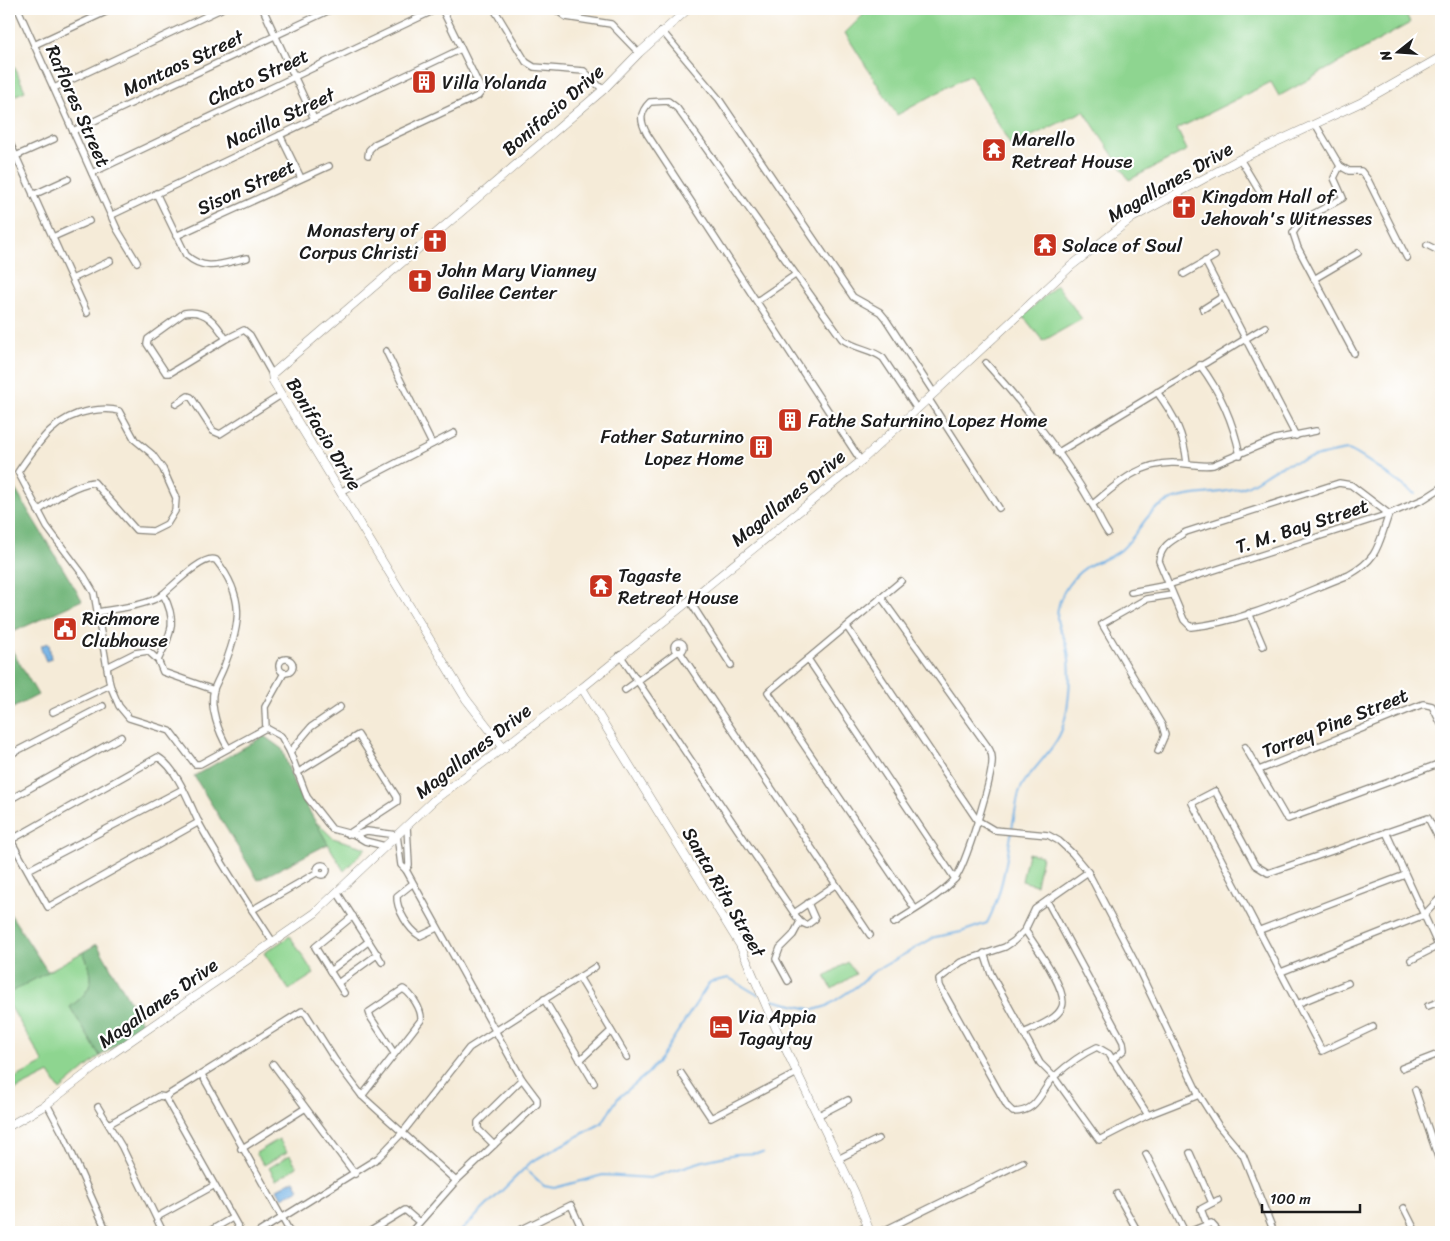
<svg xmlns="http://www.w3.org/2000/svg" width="1450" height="1241" viewBox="0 0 1450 1241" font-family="Sriracha,sans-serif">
<rect width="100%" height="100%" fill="#fff"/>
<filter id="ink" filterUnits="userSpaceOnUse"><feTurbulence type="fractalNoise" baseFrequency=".02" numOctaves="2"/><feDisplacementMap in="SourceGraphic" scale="10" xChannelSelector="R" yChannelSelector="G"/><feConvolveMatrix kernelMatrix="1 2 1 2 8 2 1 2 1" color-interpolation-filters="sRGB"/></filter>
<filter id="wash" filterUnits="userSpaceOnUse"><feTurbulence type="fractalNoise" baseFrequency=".0096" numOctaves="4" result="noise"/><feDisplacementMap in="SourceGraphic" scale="20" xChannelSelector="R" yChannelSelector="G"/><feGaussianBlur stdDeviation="1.12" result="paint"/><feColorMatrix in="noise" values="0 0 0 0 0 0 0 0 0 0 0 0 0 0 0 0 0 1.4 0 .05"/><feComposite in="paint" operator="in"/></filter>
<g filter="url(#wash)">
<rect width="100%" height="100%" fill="#f5ebd8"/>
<!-- green -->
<g fill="#8ed590" stroke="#557856">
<polygon points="869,9 1403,9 1410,23 1279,96 1271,82 1177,129 1187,150 1129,180 1084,111 1011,146 970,75 897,115 845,33"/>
<polygon points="14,66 25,91 12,97 9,90 9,68"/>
<polygon points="1057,285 1082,319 1043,341 1023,316"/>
<polygon points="313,819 333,838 366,848 344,871"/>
<polygon points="1028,853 1042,856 1036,885 1022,881"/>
<polygon points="290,936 314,974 289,990 264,953"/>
<path d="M83 952C96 979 94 988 70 1007L100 1056 60 1090 49 1073 9 1093V1081L44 1063 9 1004V993Z"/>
<polygon points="848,962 856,974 832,989 825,976"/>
<polygon points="279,1139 287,1152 264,1165 256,1153"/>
<polygon points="290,1155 297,1167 276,1180 269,1168"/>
</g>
<!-- forest -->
<g fill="#72b67a" stroke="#47694b">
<polygon points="9,479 82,600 9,634"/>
<polygon points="9,645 38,695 9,710"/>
<polygon points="264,736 282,749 294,784 328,844 258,880 194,776"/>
<polygon points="9,912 48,972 9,993"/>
<path d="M97 944 144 1026 100 1056 70 1007C94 989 96 979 83 952Z"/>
</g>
<!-- water -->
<g fill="#71b0e4" stroke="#466680">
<polygon points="49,643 51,659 46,661 41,649 42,645"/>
<polygon points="294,1180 299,1189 282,1198 277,1189"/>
</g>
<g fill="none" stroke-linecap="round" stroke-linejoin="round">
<!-- stream -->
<g stroke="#71b0e4" stroke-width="2">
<path d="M768 999 814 1010 827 1006 857 986 873 972 935 937 961 932 987 923C1007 886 1009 834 1019 793 1023 776 1057 750 1063 726 1070 703 1072 671 1067 646 1065 636 1057 628 1057 618 1057 595 1074 572 1094 563 1104 559 1113 557 1121 550 1140 533 1144 512 1169 501 1193 491 1220 496 1244 487 1258 482 1268 471 1281 466 1289 463 1341 450 1348 450 1357 451 1403 486 1415 494"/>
<polyline points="526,1169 544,1186 554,1188 603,1175 650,1178 703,1161 736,1154 763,1153"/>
<polyline points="460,1232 531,1162 602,1123 618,1098 648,1073 660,1059 710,982 729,978 758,995"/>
</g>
</g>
</g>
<g filter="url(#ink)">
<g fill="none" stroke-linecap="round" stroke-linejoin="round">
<defs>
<g id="minor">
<polyline points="18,9 117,229 137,262"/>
<polyline points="263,9 314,119"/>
<polyline points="494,9 526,62 534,67 584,71 603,90"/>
<polyline points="555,9 566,17 611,24 639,53"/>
<polyline points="662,31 719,99 853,297 880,312 885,318 934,393"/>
<polyline points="34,45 112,9"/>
<polyline points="54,88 221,9"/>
<polyline points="1316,125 1340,166 1334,178 1343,198 1302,220 1293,233 1298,248 1354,353"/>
<polyline points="73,131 332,9"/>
<polyline points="280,135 301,178"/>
<polyline points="9,141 87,313"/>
<polyline points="368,156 369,150 375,144 478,96 482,91 442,9"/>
<polyline points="9,159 54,139"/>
<polyline points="1240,159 1261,194"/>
<polyline points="1340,166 1349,171 1361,171 1368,180 1407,258"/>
<polyline points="92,173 437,9"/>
<path d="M156 193 186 255C206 273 223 263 247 258"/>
<polyline points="33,195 68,179"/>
<polyline points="112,215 461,49"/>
<polyline points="176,236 329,166"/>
<polyline points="53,237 89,221"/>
<polyline points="1427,245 1441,252"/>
<polyline points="1205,261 1296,436"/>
<polyline points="1184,274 1215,256"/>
<polyline points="72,279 110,261"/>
<polyline points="1314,279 1358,253"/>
<polyline points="757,301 795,275"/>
<polyline points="1203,309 1222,297"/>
<path d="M226 339C216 323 206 309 184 313L148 339 147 344 166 373H170L226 339 244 330 250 335 272 374"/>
<polyline points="386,351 432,444"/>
<path d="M986 363C1025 406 1062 453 1091 503 1098 513 1101 523 1108 533"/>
<path d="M1200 365C1221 393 1233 421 1240 455"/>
<path d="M1157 392C1174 415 1184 434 1187 463"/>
<polyline points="928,398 999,508"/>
<polyline points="176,404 188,396 191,397 213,431 220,434 281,395"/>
<polyline points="1057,453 1265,327"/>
<path d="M861 461 647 134C640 121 639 113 650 102L668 101 677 108 842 339C858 350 869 348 883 358L917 409"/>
<path d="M1339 483 1351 485 1389 514C1378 545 1379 558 1349 575 1299 594 1245 622 1191 627L1184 620 1159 561C1161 545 1173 540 1186 532Z"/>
<polyline points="340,492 454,433"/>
<path d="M1093 504C1117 484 1140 462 1174 463 1187 463 1200 467 1213 465L1275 439 1316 431"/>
<path d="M38 511C55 499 73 485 94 482L136 530 153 531 167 524 175 511 176 498 163 469 152 454 135 440 119 411C109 408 100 409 89 411 53 417 37 445 18 472L47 527 84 576 94 593 110 685 119 706 129 718 170 731 195 764H200L266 728 281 736 290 752 307 797 332 829 355 835 367 831 397 835 401 865 406 870 522 1079 537 1099V1104L456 1181 411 1232"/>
<polyline points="901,581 768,692 915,909"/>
<polyline points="1131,592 1168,585 1389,514 1424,499 1441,488"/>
<path d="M881 597 988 747C990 750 992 755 992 758 994 774 965 868 954 880 938 897 914 910 894 923"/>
<polyline points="689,600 731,665"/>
<path d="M98 612C114 609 150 605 162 595 173 586 203 554 216 560 245 597 241 623 225 664 222 673 217 681 214 689 209 707 219 733 228 748"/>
<polyline points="1249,613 1263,646"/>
<polyline points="847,627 977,820 994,830 1048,835 1059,841 1072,853 1088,872 1134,960 1199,1095 1218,1125 1243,1155 1274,1232"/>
<circle cx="679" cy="647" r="5"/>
<polyline points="680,652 870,935"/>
<polyline points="620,655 800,922 793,935 780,948 776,959 788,981"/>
<circle cx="286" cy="666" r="7"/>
<polyline points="808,659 955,879"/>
<path d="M158 660C171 633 178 622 163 594"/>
<polyline points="107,667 135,653 148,651 158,660 163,672 214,690"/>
<polyline points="625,690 677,652"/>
<polyline points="53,712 110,685"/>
<polyline points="266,728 265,707 284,673"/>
<polyline points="1245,747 1285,816 1288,819 1441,763"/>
<polyline points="1158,751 1165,735 1162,725 1102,624 1146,599 1172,595"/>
<polyline points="290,752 311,727 340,707"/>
<polyline points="9,755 103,706"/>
<polyline points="1259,770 1423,704 1432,706 1441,724"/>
<polyline points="297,773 358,735 397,797 397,802 348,834"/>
<polyline points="9,800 121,737"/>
<polyline points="1386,832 1441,952"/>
<polyline points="355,835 365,841 385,846"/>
<polyline points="9,837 48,907 199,822"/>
<path d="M11 840 158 757C178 769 190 805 200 825 222 865 248 904 273 942"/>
<circle cx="322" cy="870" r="5"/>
<polyline points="28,870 183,789"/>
<polyline points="406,870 409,865 407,826"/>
<path d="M1088 872 1035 909 1025 930 1014 941 1005 947 961 962 939 979 940 986 1007 1106 1013 1112C1039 1112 1040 1091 1055 1076 1067 1065 1082 1054 1097 1047L1109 1054 1148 1115"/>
<path d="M412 884 397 896C396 909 409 930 420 936L437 928"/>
<polyline points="337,892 382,962"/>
<polyline points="1047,901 1123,1042 1124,1050 1112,1060"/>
<polyline points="252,910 318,872"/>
<polyline points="794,913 835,885"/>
<polyline points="800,922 807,925 815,919 808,903"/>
<polyline points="1260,930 1405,875"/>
<polyline points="984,953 991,974 1040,1063 1054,1077 1099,1140 1148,1115 1199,1095"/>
<polyline points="1411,960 1438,946"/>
<polyline points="330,971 369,941"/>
<polyline points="1281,972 1424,915 1441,897"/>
<polyline points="579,977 627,1057"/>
<polyline points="338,983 378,954"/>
<polyline points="344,993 315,947 353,916"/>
<polyline points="544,999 594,1083"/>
<polyline points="1297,1004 1348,983"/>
<polyline points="1428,1006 1441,1001"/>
<polyline points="1373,1027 1322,1051 1192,803 1215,791 1255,865 1268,873 1428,818 1441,843"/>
<path d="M1024 1033C1035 1027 1057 1020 1062 1007 1069 991 1034 944 1025 930"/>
<polyline points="580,1060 611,1031"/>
<polyline points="273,1064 355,1174"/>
<polyline points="1402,1068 1441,1053"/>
<polyline points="681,1073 711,1118 797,1073"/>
<polyline points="202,1075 290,1232"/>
<polyline points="1415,1090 1441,1166"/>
<path d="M362 1096 421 1020C422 1010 412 994 403 989L369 1012 371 1018 394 1053"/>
<polyline points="165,1097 241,1232"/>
<polyline points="47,1104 65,1138 107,1232"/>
<polyline points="98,1107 122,1147 163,1232"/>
<polyline points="817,1116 848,1100"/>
<polyline points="109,1124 159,1096 165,1097 302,1011 306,1014 335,1060 362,1096 456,1181"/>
<polyline points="494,1145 478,1129 478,1122 522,1079"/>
<polyline points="241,1149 304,1109"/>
<polyline points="1190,1153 1212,1203"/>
<polyline points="1146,1154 1185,1232"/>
<polyline points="838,1159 878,1139"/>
<polyline points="1117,1194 1138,1232"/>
<polyline points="1404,1208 1416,1232"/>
<polyline points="157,1217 213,1186"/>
<polyline points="1207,1225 1201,1209 1218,1200"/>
<polyline points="208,1232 232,1218"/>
<polyline points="259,1232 378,1158 403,1132 469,1048 595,967"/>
<polyline points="369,1232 405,1210 419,1222"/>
<polyline points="516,1232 571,1205 583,1232"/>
<polyline points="855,1232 867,1226"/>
<polyline points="881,1232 1023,1162"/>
<polyline points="1189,1232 1211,1223 1219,1232"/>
</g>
<g id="tertiary">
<polyline points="582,688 740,945 778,1033 855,1193 870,1232"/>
<polyline points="504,748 466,699 273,381 272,374 603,90 639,53 688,9"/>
<polyline points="9,1126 47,1104 113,1053 315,913 434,800 582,688 861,461 1071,266 1132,218 1240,159 1362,102 1441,57"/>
</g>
</defs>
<!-- minor casing -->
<use href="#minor" stroke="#88847a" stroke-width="8"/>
<!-- tertiary casing -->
<use href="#tertiary" stroke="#88847a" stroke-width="9"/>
<!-- minor -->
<use href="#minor" stroke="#fff" stroke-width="5.5"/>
<!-- tertiary -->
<use href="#tertiary" stroke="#fff" stroke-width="8"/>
</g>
</g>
<!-- icons -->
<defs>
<symbol id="building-square" viewBox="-11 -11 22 22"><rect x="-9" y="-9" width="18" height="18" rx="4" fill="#c8321e" stroke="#fff"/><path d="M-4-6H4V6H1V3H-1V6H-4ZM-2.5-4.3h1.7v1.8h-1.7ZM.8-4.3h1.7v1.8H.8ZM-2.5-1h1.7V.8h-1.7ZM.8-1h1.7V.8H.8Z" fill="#fff"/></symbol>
<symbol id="temple-square" viewBox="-11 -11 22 22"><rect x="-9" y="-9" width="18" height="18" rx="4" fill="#c8321e" stroke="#fff"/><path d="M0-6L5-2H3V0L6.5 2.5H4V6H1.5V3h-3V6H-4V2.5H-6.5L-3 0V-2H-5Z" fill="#fff"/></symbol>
<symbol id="church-square" viewBox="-11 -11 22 22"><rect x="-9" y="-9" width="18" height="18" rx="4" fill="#c8321e" stroke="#fff"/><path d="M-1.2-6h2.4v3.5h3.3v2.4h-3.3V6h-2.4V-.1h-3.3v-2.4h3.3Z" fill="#fff"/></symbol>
<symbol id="civic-square" viewBox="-11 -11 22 22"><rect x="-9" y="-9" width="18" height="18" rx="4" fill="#c8321e" stroke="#fff"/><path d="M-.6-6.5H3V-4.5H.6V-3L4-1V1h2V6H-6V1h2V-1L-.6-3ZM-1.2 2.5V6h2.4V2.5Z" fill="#fff"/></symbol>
<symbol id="hotel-square" viewBox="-11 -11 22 22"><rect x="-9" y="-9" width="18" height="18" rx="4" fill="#c8321e" stroke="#fff"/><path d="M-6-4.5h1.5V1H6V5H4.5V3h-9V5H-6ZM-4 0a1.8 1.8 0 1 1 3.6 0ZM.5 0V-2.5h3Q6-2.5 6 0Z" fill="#fff"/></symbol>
</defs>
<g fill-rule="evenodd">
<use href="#building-square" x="410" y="68" width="28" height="28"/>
<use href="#temple-square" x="980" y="136" width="28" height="28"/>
<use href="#church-square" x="1170" y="193" width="28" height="28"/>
<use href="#church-square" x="421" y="227" width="28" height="28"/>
<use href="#temple-square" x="1031" y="231" width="28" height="28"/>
<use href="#church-square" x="406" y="267" width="28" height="28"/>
<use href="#building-square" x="776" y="406" width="28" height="28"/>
<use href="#building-square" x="747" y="433" width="28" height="28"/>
<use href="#temple-square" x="587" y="572" width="28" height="28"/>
<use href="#civic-square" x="51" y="615" width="28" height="28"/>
<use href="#hotel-square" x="707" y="1013" width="28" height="28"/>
</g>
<g text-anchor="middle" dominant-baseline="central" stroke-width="4.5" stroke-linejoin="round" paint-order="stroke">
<!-- street labels -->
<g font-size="19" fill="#1c1c1c" stroke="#fff">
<text transform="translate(183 63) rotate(-25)">Montaos Street</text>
<text transform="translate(258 77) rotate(-25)">Chato Street</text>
<text transform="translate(78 106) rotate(66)">Raflores Street</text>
<text transform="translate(553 110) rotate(-41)">Bonifacio Drive</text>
<text transform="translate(280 118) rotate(-25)">Nacilla Street</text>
<text transform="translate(1170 182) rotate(-30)">Magallanes Drive</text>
<text transform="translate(246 187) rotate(-25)">Sison Street</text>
<text transform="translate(324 434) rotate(59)">Bonifacio Drive</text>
<text transform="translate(788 498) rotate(-39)">Magallanes Drive</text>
<text transform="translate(1302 526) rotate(-18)">T. M. Bay Street</text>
<text transform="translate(1335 723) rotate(-22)">Torrey Pine Street</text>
<text transform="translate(473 751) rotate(-38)">Magallanes Drive</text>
<text transform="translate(724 892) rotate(60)">Santa Rita Street</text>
<text transform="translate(158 1003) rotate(-35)">Magallanes Drive</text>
</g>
<!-- poi labels -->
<g font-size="19" fill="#1c1c1c" stroke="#fff" text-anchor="start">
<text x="442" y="82">Villa Yolanda</text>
<text x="1012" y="139">Marello<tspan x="1012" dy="22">Retreat House</tspan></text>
<text x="1202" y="196">Kingdom Hall of<tspan x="1202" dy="22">Jehovah's Witnesses</tspan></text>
<text x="418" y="230" text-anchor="end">Monastery of<tspan x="418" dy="22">Corpus Christi</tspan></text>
<text x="1062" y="245">Solace of Soul</text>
<text x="438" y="270">John Mary Vianney<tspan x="438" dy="22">Galilee Center</tspan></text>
<text x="808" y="420">Fathe Saturnino Lopez Home</text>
<text x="744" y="436" text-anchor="end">Father Saturnino<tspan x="744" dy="22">Lopez Home</tspan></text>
<text x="618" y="575">Tagaste<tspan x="618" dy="22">Retreat House</tspan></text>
<text x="82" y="618">Richmore<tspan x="82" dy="22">Clubhouse</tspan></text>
<text x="738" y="1016">Via Appia<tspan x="738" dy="22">Tagaytay</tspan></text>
</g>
</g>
<!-- margin -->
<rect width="1450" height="1241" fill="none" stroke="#fff" stroke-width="30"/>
<!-- north arrow -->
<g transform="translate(1398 52) rotate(253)" stroke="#ffffff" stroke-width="4" paint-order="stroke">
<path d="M0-4L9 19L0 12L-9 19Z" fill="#1c1c1c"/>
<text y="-8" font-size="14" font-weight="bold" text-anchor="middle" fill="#1c1c1c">N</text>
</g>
<!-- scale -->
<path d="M1262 1204v8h98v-8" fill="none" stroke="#1c1c1c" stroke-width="2.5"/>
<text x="1270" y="1204" font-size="15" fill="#1c1c1c" stroke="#ffffff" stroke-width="4" paint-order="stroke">100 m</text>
</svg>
